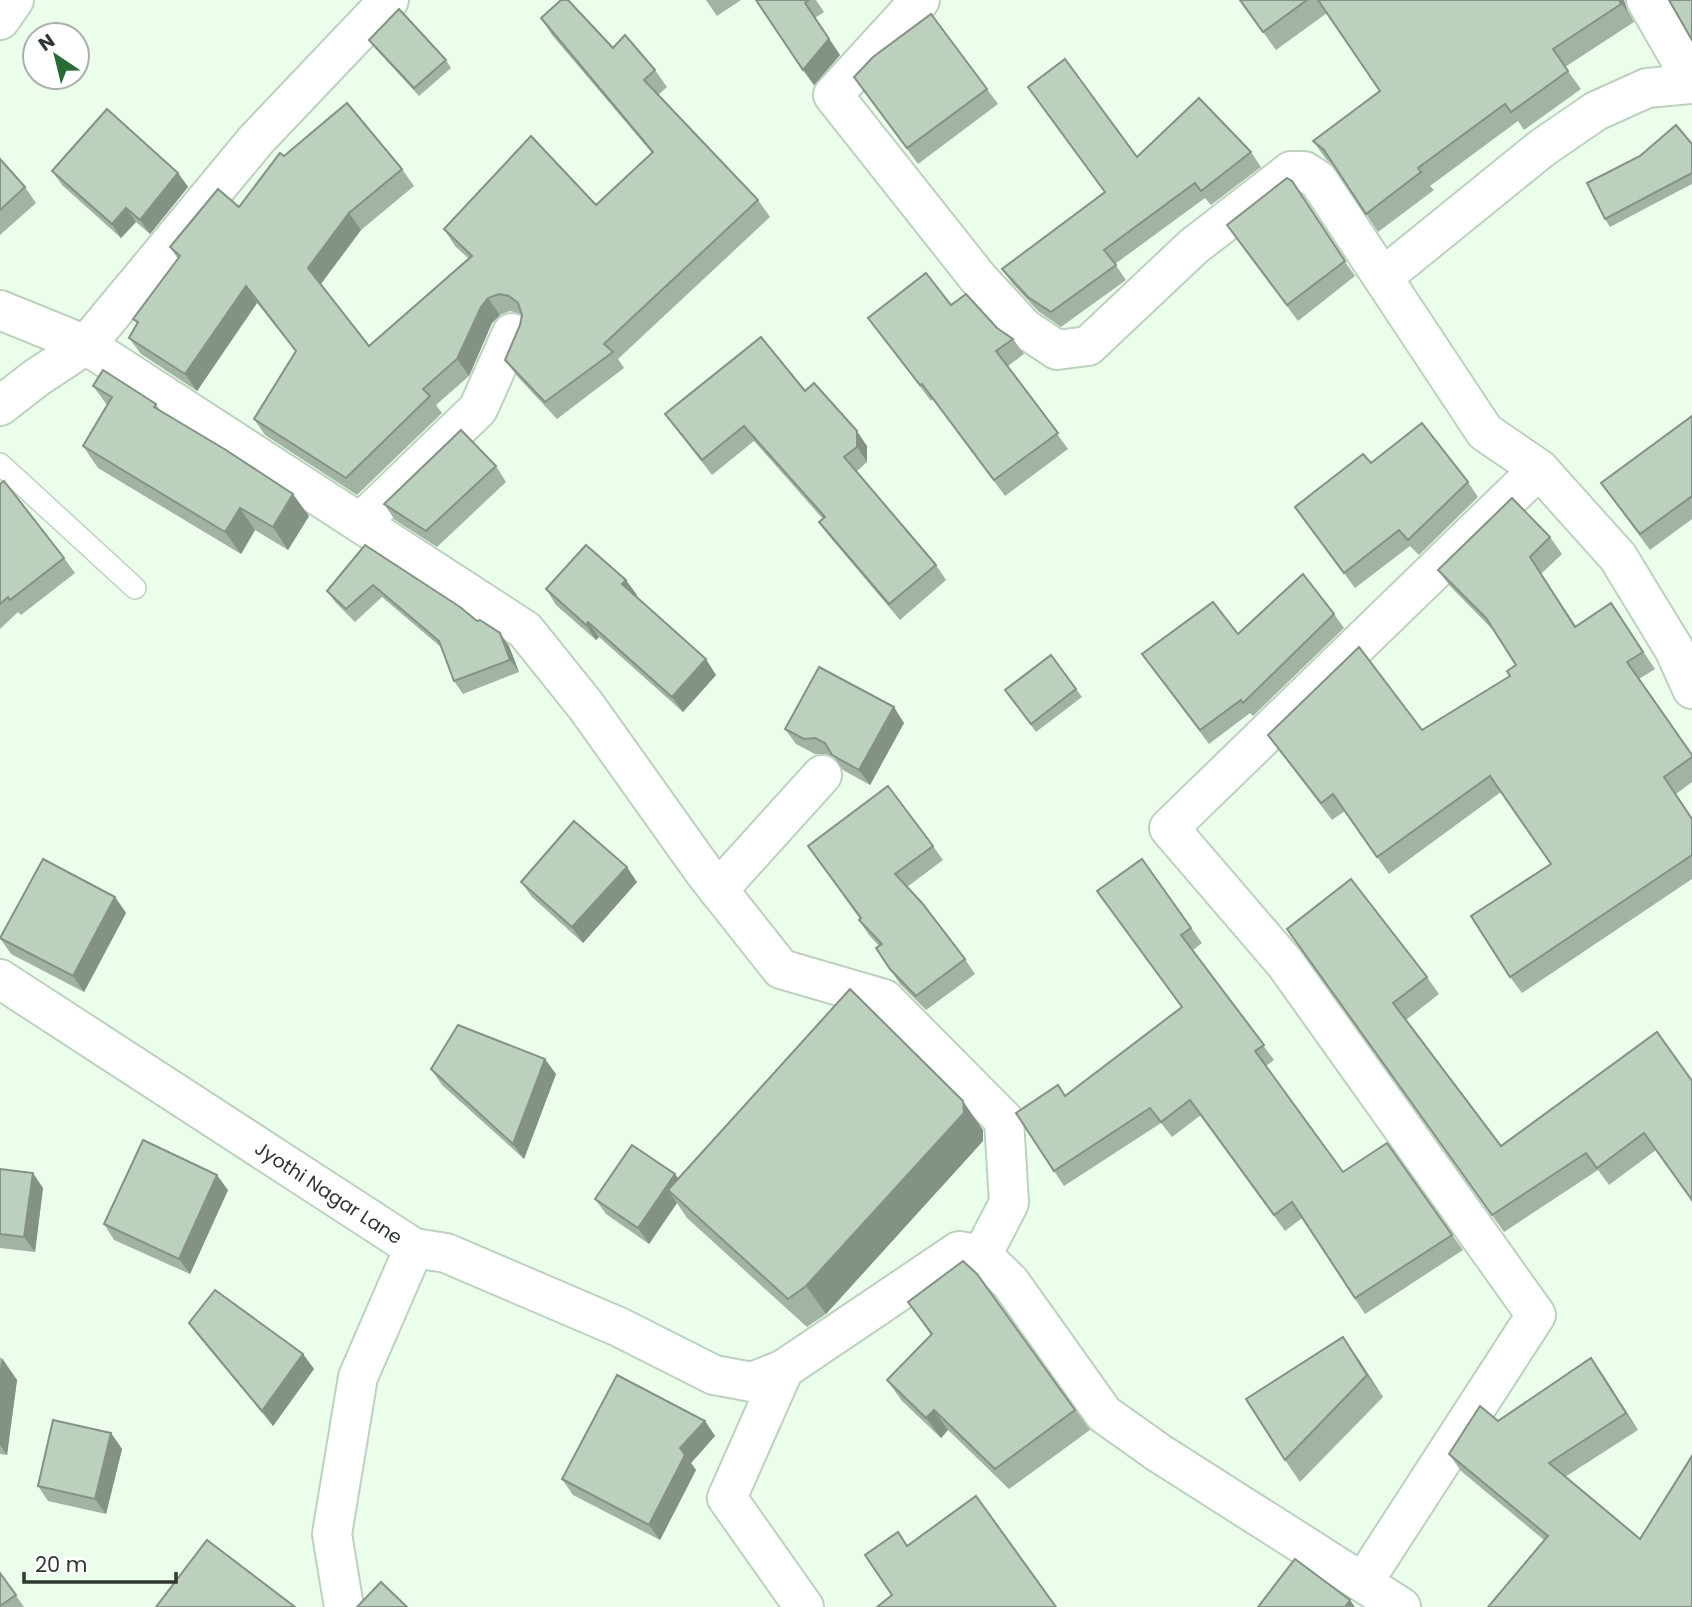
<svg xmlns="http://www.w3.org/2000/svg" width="1692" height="1607" viewBox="0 0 1692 1607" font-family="Poppins,sans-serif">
<rect width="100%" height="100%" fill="#eafeeb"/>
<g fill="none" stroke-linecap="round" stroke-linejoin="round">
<defs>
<polyline id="service" points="0,464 135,588"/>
<g id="minor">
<polyline points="920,0 833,95 978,278 1024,328 1057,350 1088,346 1194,246 1291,171 1304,171 1318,180 1485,432 1539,469 1618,557 1674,649 1692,689"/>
<polyline points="1646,0 1692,80"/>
<polyline points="0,20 14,0"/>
<polyline points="1383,277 1542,148 1596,111 1647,88 1692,84"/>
<polyline points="0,310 86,345 525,630 586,706 705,873 781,969 884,999 1004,1120 1009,1203 982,1255"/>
<polyline points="0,406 36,378 86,345 256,140 389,0"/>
<polyline points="360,523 478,409 512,333"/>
<polyline points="718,890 822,775"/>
<path id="s1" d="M0 979 414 1248 358 1377 332 1534 344 1607"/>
<polyline points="414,1248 446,1253 619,1327 714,1375 752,1382 784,1369 959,1251 982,1255 1010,1282 1104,1414 1159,1453 1401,1607"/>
<polyline points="784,1369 727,1498 804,1607"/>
<polyline points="1364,1581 1536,1315 1285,963 1169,828 1539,469"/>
</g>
</defs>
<!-- service casing -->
<use href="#service" stroke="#bdd1bf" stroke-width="24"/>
<!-- minor casing -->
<use href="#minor" stroke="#bdd1bf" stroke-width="42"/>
<!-- service -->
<use href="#service" stroke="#fff" stroke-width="21"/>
<!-- minor -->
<use href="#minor" stroke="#fff" stroke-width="38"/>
</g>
<!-- wall -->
<g fill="#a2b3a3">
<polygon points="706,0 741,0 717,16"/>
<polygon points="756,0 816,0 824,12 815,18 840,55 814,85"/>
<polygon points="1240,0 1624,0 1627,10 1634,22 1565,67 1581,89 1524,130 1518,121 1430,186 1434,190 1378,232 1335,167 1326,159 1313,141 1380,91 1327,13 1276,50"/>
<polygon points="541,18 613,48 655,70 667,87 658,95 758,200 770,217 618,359 624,368 557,419 517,376 505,360 520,325 522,314 510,311 500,315 492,323 469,376 436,405 442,413 357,495 265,435 254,419 296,352 257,303 197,391 141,354 129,338 137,324 133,319 178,259 170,247 239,207 284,156 402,169 414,186 361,230 321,284 369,346 468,258 455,246 444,229 596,205 652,153 552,35"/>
<polygon points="369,40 446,60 451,68 419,96 374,47"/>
<polygon points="987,89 998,104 918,164 865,92"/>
<polygon points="1692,144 1692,184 1610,227 1605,219"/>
<polygon points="1251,152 1261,167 1211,205 1205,198 1115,264 1126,280 1061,327 1038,311 1012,283 1002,269 1105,192 1137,157"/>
<polygon points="0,159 25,187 36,203 0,235"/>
<polygon points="52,171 178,173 188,187 150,234 136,222 121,238 62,185"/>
<polygon points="1287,178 1355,276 1298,321 1227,225"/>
<polygon points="951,305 1013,339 1024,354 1008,366 1068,449 1005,496 933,399 931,401 868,318"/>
<polygon points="93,386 156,404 161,412 309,516 288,550 255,530 241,554 98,468 83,446 107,405"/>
<polygon points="805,391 867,446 867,462 856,472 936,565 946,580 900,620 830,537 819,522 823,519 754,441 712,475 665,414"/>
<polygon points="1692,416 1692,519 1650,550 1612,498"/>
<polygon points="1371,463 1468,482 1478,497 1419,555 1410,546 1355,588 1295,507"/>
<polygon points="496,466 506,482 437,547 395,520 384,504"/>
<polygon points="0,484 64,558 75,573 21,615 18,612 0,629"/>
<polygon points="1550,537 1562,554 1541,574 1576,626 1622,620 1655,669 1639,679 1692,755 1692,782 1676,794 1692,818 1692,879 1522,993 1510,977 1551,864 1501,792 1389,874 1345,811 1332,820 1268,735 1422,730 1510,676 1516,665 1495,632 1450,586 1438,570"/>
<polygon points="365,545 509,646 519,672 463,694 454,681 442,648 382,597 355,622 336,603 327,591"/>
<polygon points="546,589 637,595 636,596 716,675 683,712 599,637 596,640 556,605"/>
<polygon points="1334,614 1344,628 1253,716 1250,713 1209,744 1142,654"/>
<polygon points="1051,655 1082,697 1036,732 1005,690"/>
<polygon points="904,723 870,785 843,770 834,757 826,754 815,754 796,744 785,729"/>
<polygon points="808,846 933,846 943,860 907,887 965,959 975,974 926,1010 900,984 890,969 879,946 869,935 859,920 860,919"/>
<polygon points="1142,859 1202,943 1193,950 1274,1060 1266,1066 1343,1172 1387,1143 1463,1250 1365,1314 1302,1218 1285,1231 1201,1115 1172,1137 1161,1123 1064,1186 1054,1171 1182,1008"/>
<polygon points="521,882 637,882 583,943 532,897"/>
<polygon points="115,897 126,913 84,992 11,954 0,938"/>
<polygon points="1287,929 1427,977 1439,994 1406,1020 1501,1146 1657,1032 1656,1150 1609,1185 1598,1170 1504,1232"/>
<polygon points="431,1069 556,1074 524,1159 442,1085"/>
<polygon points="983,1130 983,1141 826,1314 807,1327 687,1218 677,1203 649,1244 606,1214 595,1199 675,1174 678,1178"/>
<polygon points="0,1169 43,1188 35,1252 0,1248"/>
<polygon points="228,1190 190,1274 114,1240 104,1224"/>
<polygon points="977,1274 1090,1430 1009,1489 948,1430 941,1438 902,1401 887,1380 931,1335 908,1302"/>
<polygon points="189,1323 303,1354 314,1369 273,1426 200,1338"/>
<polygon points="0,1357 17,1380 7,1455 0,1454"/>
<polygon points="1359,1360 1383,1397 1300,1482 1285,1460"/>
<polygon points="1603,1375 1638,1430 1565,1477 1692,1607 1544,1540 1461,1471 1449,1454 1498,1421"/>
<polygon points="705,1421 715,1436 691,1463 696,1470 660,1540 573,1495 562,1479"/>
<polygon points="111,1433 122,1449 106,1514 48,1501 38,1486"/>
<polygon points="0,1573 24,1607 0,1607"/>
</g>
<!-- shaded-wall -->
<g fill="#849285">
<polygon points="1619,0 1624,0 1627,10 1634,22"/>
<polygon points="805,3 840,55 814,85 803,70"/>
<polygon points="178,173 188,187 150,234 140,220"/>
<polygon points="126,208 136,222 121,238 112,224"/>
<polygon points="349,213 361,230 320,285 308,268"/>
<polygon points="246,286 257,303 197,391 185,374"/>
<polygon points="488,298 500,315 492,323 469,376 457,359 481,307"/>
<polygon points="857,431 867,446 867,462 857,447"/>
<polygon points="293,494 309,516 288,550 273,527"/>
<polygon points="240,508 255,530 241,554 225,532"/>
<polygon points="626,580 637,595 633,600 622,584"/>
<polygon points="588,622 599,637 596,640 586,625"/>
<polygon points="500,633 509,646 519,672 510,660"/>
<polygon points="706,659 716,675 683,712 672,697"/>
<polygon points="894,707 904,723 870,785 859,770"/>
<polygon points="627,867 637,882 583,943 572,927"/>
<polygon points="115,897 126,913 84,992 73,976"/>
<polygon points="545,1059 556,1074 524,1159 513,1144"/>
<polygon points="963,1101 983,1130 983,1141 826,1314 806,1286"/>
<polygon points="33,1173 43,1188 35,1252 24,1237"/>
<polygon points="675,1174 686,1190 668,1190 677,1203 649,1244 638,1228"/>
<polygon points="217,1175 228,1190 190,1274 179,1259"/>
<polygon points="1343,1337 1359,1360 1383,1397 1367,1375"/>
<polygon points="303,1354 314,1369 273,1426 262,1411"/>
<polygon points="2,1358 17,1380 7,1455 0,1445 0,1370"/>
<polygon points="1591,1358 1603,1375 1638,1430 1626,1413"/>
<polygon points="934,1410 948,1430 941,1438 926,1418"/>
<polygon points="705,1421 715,1436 691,1463 696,1470 660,1540 649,1525 680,1448"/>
<polygon points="111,1433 122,1449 106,1514 95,1499"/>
<polygon points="1350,1600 1355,1607 1345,1607"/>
</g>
<!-- building -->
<g fill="#bcd0be" stroke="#849285" stroke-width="2">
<polygon points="561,0 568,0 613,48 625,35 655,70 644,80 758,200 604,344 613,352 545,402 505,360 520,325 522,315 518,303 509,296 499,294 488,298 481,307 457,359 423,389 430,396 346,478 254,419 296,351 246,286 185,374 129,338 138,322 133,319 180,256 170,247 218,189 239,207 280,153 284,156 347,103 402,169 349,213 308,268 369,346 472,256 444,229 531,136 596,205 653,152 541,18"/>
<polygon points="756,0 809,0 805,3 829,39 803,70"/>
<polygon points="1240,0 1307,0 1263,32"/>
<polygon points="1318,0 1619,0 1621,4 1553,49 1568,71 1511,112 1505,104 1418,168 1421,172 1366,214 1324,150 1313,141 1380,91"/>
<polygon points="1669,0 1692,0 1692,40"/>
<polygon points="399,9 446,60 414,88 369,40"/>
<polygon points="931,14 987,89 907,148 854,77 873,57"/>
<polygon points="1065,59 1137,157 1199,98 1251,152 1201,191 1195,183 1104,250 1116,265 1051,312 1028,297 1002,269 1105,192 1028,87"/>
<polygon points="107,109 178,173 140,220 126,208 112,224 52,171"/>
<polygon points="1676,125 1692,144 1692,173 1605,219 1587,183 1640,156"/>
<polygon points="0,159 25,187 0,210"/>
<polygon points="1287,178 1292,181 1345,261 1287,305 1227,225"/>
<polygon points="926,273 951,305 966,294 997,328 1013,339 996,351 1058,433 994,480 922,384 920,385 868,318"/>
<polygon points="761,337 805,391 814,383 857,431 857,447 844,457 936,565 889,604 819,522 825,517 744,426 702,460 665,414"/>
<polygon points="103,370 156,404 154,407 226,450 293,494 273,527 240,508 225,532 83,446 112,397 93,386"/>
<polygon points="1692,416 1692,496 1640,534 1601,483"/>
<polygon points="1422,423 1468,482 1408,540 1399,530 1344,573 1295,507 1363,454 1371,463"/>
<polygon points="461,430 496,466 426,531 384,504"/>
<polygon points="4,481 64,558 10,600 8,597 0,604 0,484"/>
<polygon points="1512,498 1550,537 1530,557 1575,627 1611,603 1643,652 1627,662 1692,755 1692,757 1664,777 1692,819 1692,855 1510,977 1471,916 1551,864 1490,776 1377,857 1333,794 1321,803 1268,735 1359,647 1422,730 1510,676 1507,671 1516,665 1486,618 1438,570"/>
<polygon points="365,545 460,607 477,621 480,620 500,633 510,660 454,681 439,641 373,585 346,609 327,591"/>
<polygon points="586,545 626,580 622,584 706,659 672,697 588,622 586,625 546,589"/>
<polygon points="1303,574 1334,614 1243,703 1241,700 1200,730 1142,654 1213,602 1238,634"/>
<polygon points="1051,655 1076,689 1031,724 1005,690"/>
<polygon points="819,667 894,707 859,770 832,755 825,743 815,738 804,739 785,729"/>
<polygon points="888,786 933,846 895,874 922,903 965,959 916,996 890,969 876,948 882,944 859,920 861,918 808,846"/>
<polygon points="574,821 627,867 572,927 521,882"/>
<polygon points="43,859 115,897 73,976 0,938"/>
<polygon points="1142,859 1191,928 1181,935 1264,1045 1255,1051 1343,1172 1387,1143 1452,1235 1355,1298 1292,1202 1274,1215 1190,1100 1161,1122 1150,1108 1054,1171 1016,1113 1058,1085 1065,1096 1182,1007 1097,891"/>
<polygon points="1351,879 1427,977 1393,1003 1501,1146 1657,1032 1692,1081 1692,1200 1644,1133 1597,1168 1586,1153 1492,1215 1287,929"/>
<polygon points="850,989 963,1101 964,1113 806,1286 788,1299 668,1190"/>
<polygon points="458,1025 545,1059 513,1144 431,1069"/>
<polygon points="143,1140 217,1175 179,1259 104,1224"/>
<polygon points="632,1145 675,1174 638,1228 595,1199"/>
<polygon points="0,1169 33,1173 24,1237 0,1234"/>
<polygon points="963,1261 977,1274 1075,1410 995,1469 934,1410 926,1418 887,1380 932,1334 908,1302"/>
<polygon points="215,1290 303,1354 262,1411 189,1323"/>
<polygon points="1343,1337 1367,1375 1285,1460 1246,1399"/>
<polygon points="1591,1358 1626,1413 1549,1463 1640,1539 1692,1456 1692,1607 1488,1607 1548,1536 1449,1454 1480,1406 1498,1421"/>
<polygon points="617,1375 705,1421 680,1448 685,1455 649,1525 562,1479"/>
<polygon points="53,1420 111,1433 95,1499 38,1486"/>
<polygon points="976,1496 1056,1607 877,1607 892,1595 865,1555 898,1532 907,1546"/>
<polygon points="207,1540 295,1607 156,1607"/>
<polygon points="1295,1559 1350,1600 1345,1607 1258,1607"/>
<polygon points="0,1573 16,1595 0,1606"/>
<polygon points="381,1582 407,1607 357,1607"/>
</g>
<g text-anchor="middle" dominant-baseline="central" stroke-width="7" stroke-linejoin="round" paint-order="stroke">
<!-- street labels -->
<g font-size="19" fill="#2f3730" stroke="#fff">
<text stroke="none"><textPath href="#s1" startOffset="392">Jyothi Nagar Lane</textPath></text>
</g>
</g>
<!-- north arrow -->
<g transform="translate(56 56) rotate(325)"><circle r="33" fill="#ffffff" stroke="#acafac" stroke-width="2"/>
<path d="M0-5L12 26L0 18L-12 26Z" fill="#286b35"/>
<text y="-10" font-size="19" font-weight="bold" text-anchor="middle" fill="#2f3730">N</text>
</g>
<!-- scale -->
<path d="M24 1572v10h152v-10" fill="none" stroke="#2f3730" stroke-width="3.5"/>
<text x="35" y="1572" font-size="21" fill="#2f3730" stroke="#ffffff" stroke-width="5" paint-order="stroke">20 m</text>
</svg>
